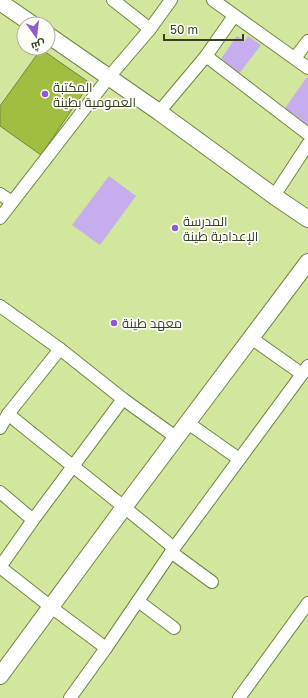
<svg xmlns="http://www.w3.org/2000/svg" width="308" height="698" viewBox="0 0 308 698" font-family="'Golos Text',Cairo,sans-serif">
<rect width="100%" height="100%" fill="#d2e69e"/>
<!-- green -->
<g fill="#c6aeee">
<polygon points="237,36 245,41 248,36 261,45 239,74 220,60"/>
<polygon points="307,77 308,78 308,125 285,108"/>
<polygon points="109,176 136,196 100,245 72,225"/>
</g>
<!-- building -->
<polygon fill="#a1be41" stroke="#748640" points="41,49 90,83 41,155 0,126 0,106"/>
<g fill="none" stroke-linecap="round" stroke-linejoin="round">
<defs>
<g id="minor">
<polyline points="113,0 150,29"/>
<polyline points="213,0 308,68"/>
<polyline points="206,56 308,134"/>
<polyline points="295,58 308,41"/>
<polyline points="159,112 206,56 234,16"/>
<polyline points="0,194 12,202"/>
<polyline points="274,196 308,144"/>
<polyline points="0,218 109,77 150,29 171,0"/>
<polyline points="0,306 60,349 123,399 177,438"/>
<polyline points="251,338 302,374"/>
<path d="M8 414C63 459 119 502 174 548"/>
<polyline points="188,423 239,459"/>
<polyline points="0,428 8,414 60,349"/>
<polyline points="0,492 33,520"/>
<polyline points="171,552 212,582"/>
<polyline points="0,567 33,520 123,399"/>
<polyline points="0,567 51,607 106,648"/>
<polyline points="138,601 174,628"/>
<polyline points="70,698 106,648 174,548 308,366"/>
<polyline points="239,698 308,603"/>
</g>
<g id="tertiary">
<polyline points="0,2 32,24"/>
<polyline points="48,35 159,112 274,196 308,219"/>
<polyline points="0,676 125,506 308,262"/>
</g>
</defs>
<!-- minor casing -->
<use href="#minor" stroke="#748540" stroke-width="14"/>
<!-- tertiary casing -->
<use href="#tertiary" stroke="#748540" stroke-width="18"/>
<!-- minor -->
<use href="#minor" stroke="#fff" stroke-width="12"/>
<!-- tertiary -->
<use href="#tertiary" stroke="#fff" stroke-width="16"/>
</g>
<!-- markers -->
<g fill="#8e59d1" stroke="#fcfef7" stroke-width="1.5">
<circle cx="45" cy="94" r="4"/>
<circle cx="175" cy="228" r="4"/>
<circle cx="114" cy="323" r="4"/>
</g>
<g text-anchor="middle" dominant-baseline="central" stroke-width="3.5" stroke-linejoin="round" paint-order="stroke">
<!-- poi labels -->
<g font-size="13" fill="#384022" stroke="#fcfef7" text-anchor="start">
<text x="53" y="87">المكتبة<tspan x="53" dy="15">العمومية بطينة</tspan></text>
<text x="183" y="221">المدرسة<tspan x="183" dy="15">الإعدادية طينة</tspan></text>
<text x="122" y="323">معهد طينة</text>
</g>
</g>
<!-- north arrow -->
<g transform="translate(36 36) rotate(166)"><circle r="19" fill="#fcfef7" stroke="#aeb2a2"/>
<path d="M0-3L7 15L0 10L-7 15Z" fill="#8e59d1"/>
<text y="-6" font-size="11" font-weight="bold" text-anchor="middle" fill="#384022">ش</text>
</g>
<!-- scale -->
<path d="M164 34v6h79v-6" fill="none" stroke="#384022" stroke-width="2"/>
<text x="170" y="34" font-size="12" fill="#384022" stroke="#fcfef7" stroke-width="3" paint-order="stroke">50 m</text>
</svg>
